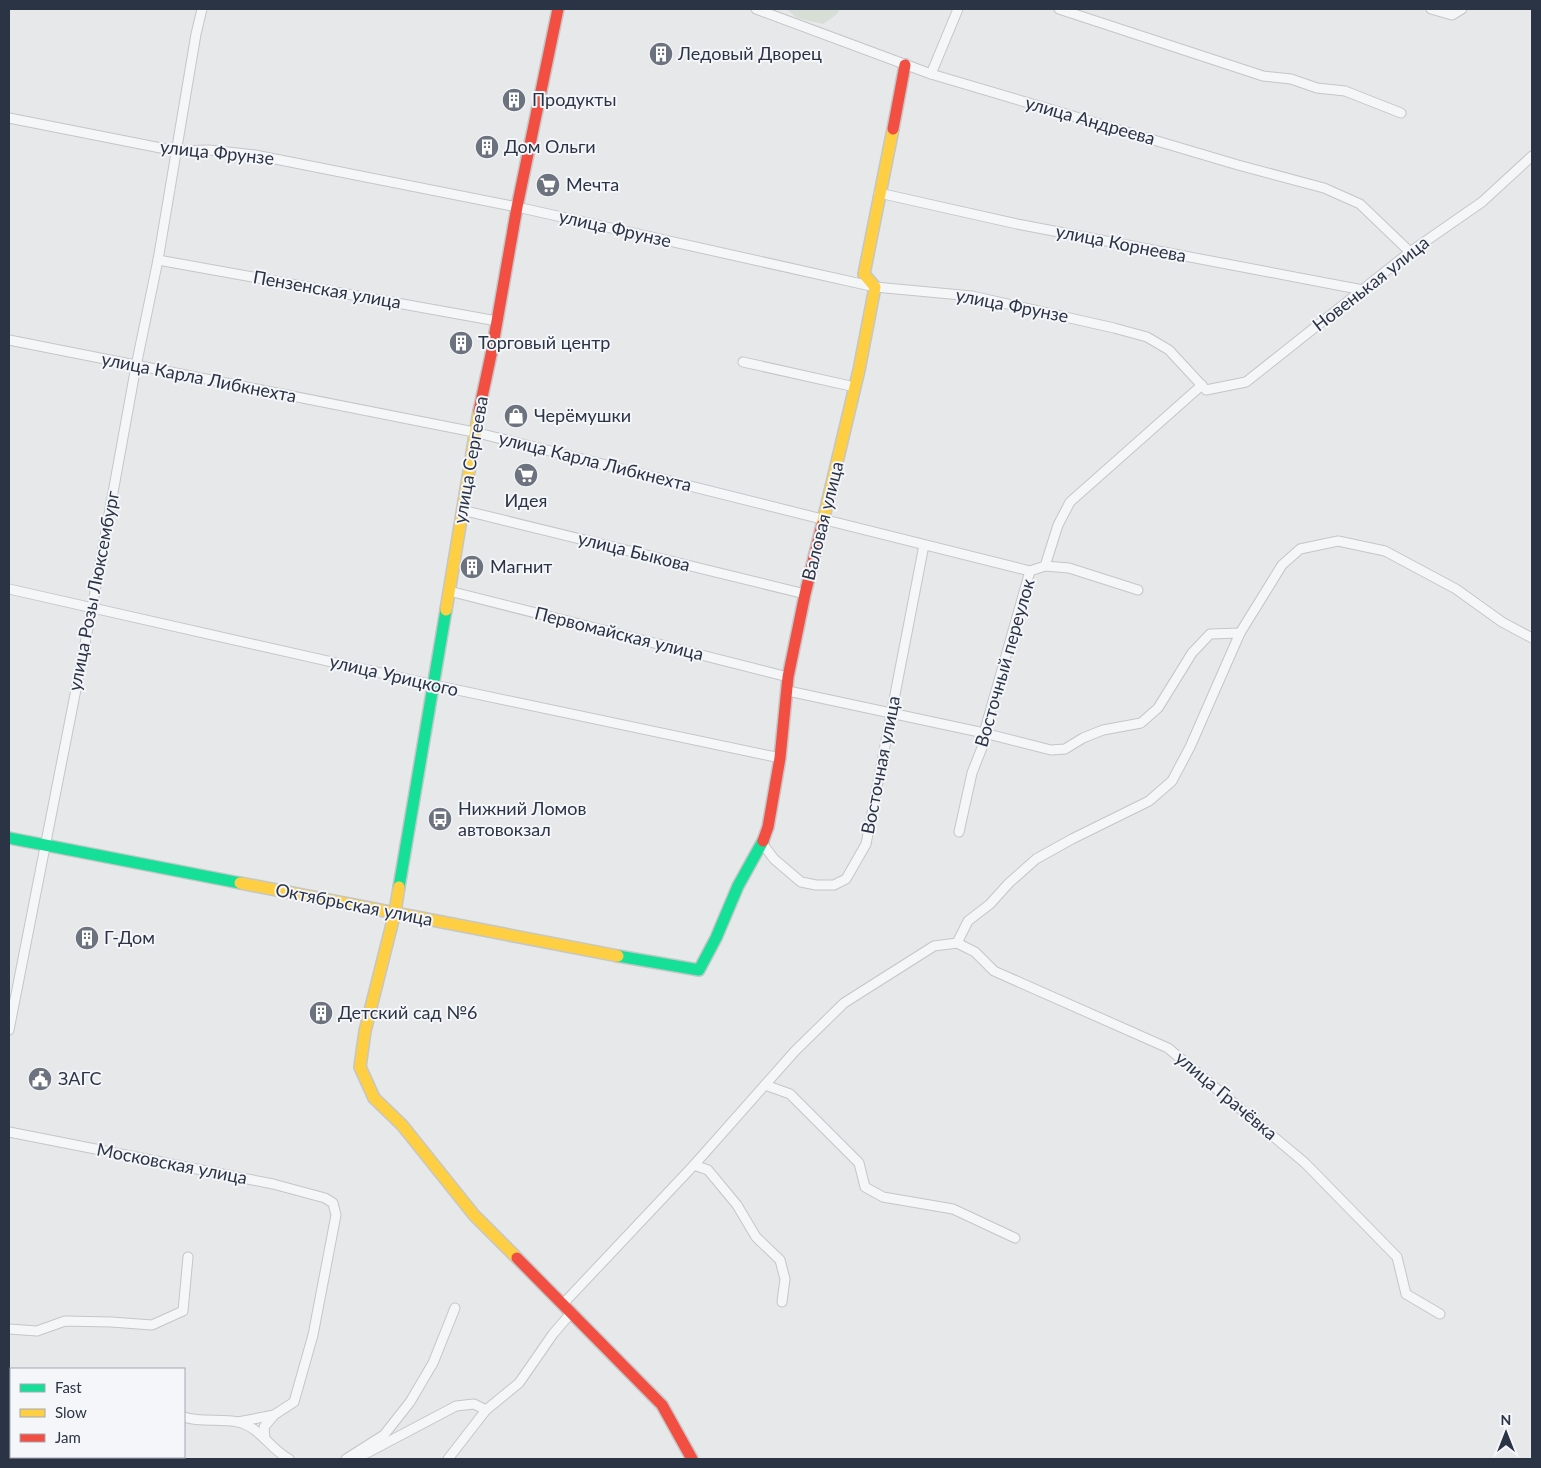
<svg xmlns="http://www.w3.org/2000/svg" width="1541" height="1468" font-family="Lato,sans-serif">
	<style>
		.green { fill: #d6ded6 }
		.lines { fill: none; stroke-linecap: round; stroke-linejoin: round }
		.street-casing { stroke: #c4c6c8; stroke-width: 11 }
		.fast-casing { stroke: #c4c6c8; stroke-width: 14 }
		.slow-casing { stroke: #c4c6c8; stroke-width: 14 }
		.jam-casing { stroke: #c4c6c8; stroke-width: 14 }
		.street { stroke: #f5f6f7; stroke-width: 9 }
		.fast { stroke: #16e098; stroke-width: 11 }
		.slow { stroke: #ffcf43; stroke-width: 11 }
		.jam { stroke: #f24e42; stroke-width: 11 }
		.labels { text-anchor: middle; stroke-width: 4; stroke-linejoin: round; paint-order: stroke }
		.poi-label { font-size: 18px; fill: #2b3445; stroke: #f4f6f9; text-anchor: start }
		.street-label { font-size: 18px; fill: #2b3445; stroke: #f4f6f9 }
	</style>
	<rect width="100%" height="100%" fill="#e6e8ea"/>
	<polygon class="green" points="787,9 840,9 837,14 823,24 797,18"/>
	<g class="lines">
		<g class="street-casing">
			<g id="street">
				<polyline points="756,9 931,74 1238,165 1324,188 1360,204 1410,252"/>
				<polyline points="1059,9 1263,76 1291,79 1317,88 1345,91 1401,113"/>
				<polyline points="1431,9 1452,15 1462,9"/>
				<polyline points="931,74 958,9"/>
				<polyline points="9,118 176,151 209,150 255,155 517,207 875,287 972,296 1114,328 1147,337 1169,350 1206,390 1246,382 1410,252 1482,202 1532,156"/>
				<polyline points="879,193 1017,224 1363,290"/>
				<polyline points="158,260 497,321"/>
				<polyline points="9,340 474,432 1030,571"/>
				<polyline points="743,362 855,387"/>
				<polyline points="462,510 805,594"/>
				<polyline points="1045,566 1069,568 1138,590"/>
				<polyline points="9,589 434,685 780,758"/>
				<polyline points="449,591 788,677"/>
				<polyline points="788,691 984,733 1051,750 1065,749 1083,738 1103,730 1141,723 1158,708 1192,653 1210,634 1240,633"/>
				<polyline points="959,832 972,773 983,745 984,733 1030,571 1045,566 1058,525 1070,502 1202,385"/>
				<polyline points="762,843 774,859 801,882 816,885 834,885 846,879 866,844 924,545"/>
				<polyline points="957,943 975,952 994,971 1168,1048 1305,1163 1397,1257 1406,1294 1440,1314"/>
				<polyline points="9,1030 92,608 136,366 158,260 196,34 202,9"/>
				<polyline points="765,1085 790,1094 859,1163 865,1187 883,1197 953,1209 1015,1238"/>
				<polyline points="9,1132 273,1184 325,1198 333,1203 336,1215 313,1335 294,1402 274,1415 238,1422"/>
				<polyline points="694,1165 708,1170 737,1205 756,1237 780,1260 785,1279 782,1302"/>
				<polyline points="562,1305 694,1165 795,1051 844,1003 934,946 957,943 968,921 990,904 1009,883 1036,859 1072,839 1149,801 1172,781 1190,747 1240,633 1282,565 1300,549 1338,541 1385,551 1456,589 1502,622 1532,638"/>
				<polyline points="9,1329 37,1331 65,1321 111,1322 152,1325 183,1311 188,1257"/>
				<polyline points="9,1379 11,1379"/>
				<path d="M184,1417C201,1423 221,1418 238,1422C260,1427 270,1449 289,1459"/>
				<polyline points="265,1439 264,1427 274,1415"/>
				<polyline points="354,1458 367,1453 456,1406 474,1404 486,1410"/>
				<polyline points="346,1459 384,1435 410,1402 433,1363 455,1308"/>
				<polyline points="448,1459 486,1410 519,1383 553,1334 571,1313"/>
			</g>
		</g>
		<g class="fast-casing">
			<g id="fast">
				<polyline points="9,838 240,883"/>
				<polyline points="399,887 446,610"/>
				<polyline points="618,956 699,970 716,938 738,886 763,841"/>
			</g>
		</g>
		<g class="slow-casing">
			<g id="slow">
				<polyline points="822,525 859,370 875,287 864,274 893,129"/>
				<polyline points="446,610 479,411"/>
				<polyline points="240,883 618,956"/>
				<polyline points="399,887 395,912 365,1031 360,1067 374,1098 402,1125 474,1215 517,1258"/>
			</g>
		</g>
		<g class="jam-casing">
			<g id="jam">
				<polyline points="893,129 905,65"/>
				<polyline points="479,411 492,350 517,207 558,9"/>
				<polyline points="763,841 768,827 780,758 788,677 805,594 822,525"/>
				<polyline points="517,1258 662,1405 692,1459"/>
			</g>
		</g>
		<use href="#street" class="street"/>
		<use href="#fast" class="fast"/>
		<use href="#slow" class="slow"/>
		<use href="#jam" class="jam"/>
	</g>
	<defs>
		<g id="building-disc" transform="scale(1.25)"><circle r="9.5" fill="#6c737f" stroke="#f4f6f9"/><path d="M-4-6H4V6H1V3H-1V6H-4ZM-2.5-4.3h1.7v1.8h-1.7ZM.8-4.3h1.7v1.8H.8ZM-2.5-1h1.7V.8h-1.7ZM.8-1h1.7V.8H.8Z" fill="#fff"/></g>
		<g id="supermarket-disc" transform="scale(1.25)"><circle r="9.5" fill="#6c737f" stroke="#f4f6f9"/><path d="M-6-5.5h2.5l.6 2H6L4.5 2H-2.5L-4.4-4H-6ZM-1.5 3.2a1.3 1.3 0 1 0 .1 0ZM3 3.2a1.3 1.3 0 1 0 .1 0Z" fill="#fff"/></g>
		<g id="shop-disc" transform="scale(1.25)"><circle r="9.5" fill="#6c737f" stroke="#f4f6f9"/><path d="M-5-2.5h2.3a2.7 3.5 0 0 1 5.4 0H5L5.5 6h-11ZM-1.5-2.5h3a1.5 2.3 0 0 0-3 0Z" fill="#fff"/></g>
		<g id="bus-disc" transform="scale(1.25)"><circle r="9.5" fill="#6c737f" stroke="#f4f6f9"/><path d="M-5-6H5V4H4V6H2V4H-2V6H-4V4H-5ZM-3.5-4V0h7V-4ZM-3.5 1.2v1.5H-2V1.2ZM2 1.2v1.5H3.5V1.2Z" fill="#fff"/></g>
		<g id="civic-disc" transform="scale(1.25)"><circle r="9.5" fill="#6c737f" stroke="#f4f6f9"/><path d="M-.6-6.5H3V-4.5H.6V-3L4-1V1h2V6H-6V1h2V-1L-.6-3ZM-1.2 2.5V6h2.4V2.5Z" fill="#fff"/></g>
	</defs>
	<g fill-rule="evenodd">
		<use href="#building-disc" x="661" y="54"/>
		<use href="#building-disc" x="514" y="100"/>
		<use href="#building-disc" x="487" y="147"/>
		<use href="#supermarket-disc" x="548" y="185"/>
		<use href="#building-disc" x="461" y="343"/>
		<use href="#shop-disc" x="516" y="416"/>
		<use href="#supermarket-disc" x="526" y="475"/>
		<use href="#building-disc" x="472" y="567"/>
		<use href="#bus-disc" x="440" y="819"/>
		<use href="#building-disc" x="87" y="938"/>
		<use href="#building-disc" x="321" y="1013"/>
		<use href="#civic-disc" x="40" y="1079"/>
	</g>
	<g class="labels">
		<g class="poi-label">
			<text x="678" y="60">Ледовый Дворец</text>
			<text x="532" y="106">Продукты</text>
			<text x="504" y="153">Дом Ольги</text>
			<text x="566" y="191">Мечта</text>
			<text x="478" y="349">Торговый центр</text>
			<text x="534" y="422">Черёмушки</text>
			<text x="526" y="507" text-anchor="middle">Идея</text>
			<text x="490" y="573">Магнит</text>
			<text x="458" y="815">Нижний Ломов<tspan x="458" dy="21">автовокзал</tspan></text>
			<text x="104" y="944">Г-Дом</text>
			<text x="338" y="1019">Детский сад №6</text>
			<text x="58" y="1085">ЗАГС</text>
		</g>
		<g class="street-label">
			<text transform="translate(1090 121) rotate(16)" y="6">улица Андреева</text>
			<text transform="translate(217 153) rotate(6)" y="6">улица Фрунзе</text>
			<text transform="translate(615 229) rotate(13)" y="6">улица Фрунзе</text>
			<text transform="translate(1121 244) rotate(11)" y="6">улица Корнеева</text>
			<text transform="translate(1371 284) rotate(-38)" y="6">Новенькая улица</text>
			<text transform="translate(327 290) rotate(10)" y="6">Пензенская улица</text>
			<text transform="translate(1012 306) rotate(11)" y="6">улица Фрунзе</text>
			<text transform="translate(199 378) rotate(11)" y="6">улица Карла Либкнехта</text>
			<text transform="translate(471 460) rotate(-80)" y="6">улица Сергеева</text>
			<text transform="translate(595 462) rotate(14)" y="6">улица Карла Либкнехта</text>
			<text transform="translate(823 521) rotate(-76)" y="6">Валовая улица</text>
			<text transform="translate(634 552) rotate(14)" y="6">улица Быкова</text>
			<text transform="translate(94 591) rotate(-79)" y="6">улица Розы Люксембург</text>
			<text transform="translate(619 634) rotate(14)" y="6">Первомайская улица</text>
			<text transform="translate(1005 663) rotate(-74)" y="6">Восточный переулок</text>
			<text transform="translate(394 676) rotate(13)" y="6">улица Урицкого</text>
			<text transform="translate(881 765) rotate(-79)" y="6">Восточная улица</text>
			<text transform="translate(354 905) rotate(11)" y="6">Октябрьская улица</text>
			<text transform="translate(1226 1096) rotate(40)" y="6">улица Грачёвка</text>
			<text transform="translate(172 1164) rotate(11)" y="6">Московская улица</text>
		</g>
	</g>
	<rect width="1541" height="1468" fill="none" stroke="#2b3445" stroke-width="20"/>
	<rect x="10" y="1368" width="175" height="90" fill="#f4f6f9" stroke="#a4a8b1"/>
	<rect x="20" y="1384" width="25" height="8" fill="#16e098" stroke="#a4a8b1"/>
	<text x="55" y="1393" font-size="15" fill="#2b3445">Fast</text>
	<rect x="20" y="1409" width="25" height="8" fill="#ffcf43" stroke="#a4a8b1"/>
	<text x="55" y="1418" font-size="15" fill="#2b3445">Slow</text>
	<rect x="20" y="1434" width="25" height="8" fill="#f24e42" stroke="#a4a8b1"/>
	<text x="55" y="1443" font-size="15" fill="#2b3445">Jam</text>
	<g transform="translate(1506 1433)" stroke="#f4f6f9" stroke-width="4" paint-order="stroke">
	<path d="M0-4L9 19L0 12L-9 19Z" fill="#2b3445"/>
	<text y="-8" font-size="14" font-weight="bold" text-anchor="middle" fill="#2b3445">N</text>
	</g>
</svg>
